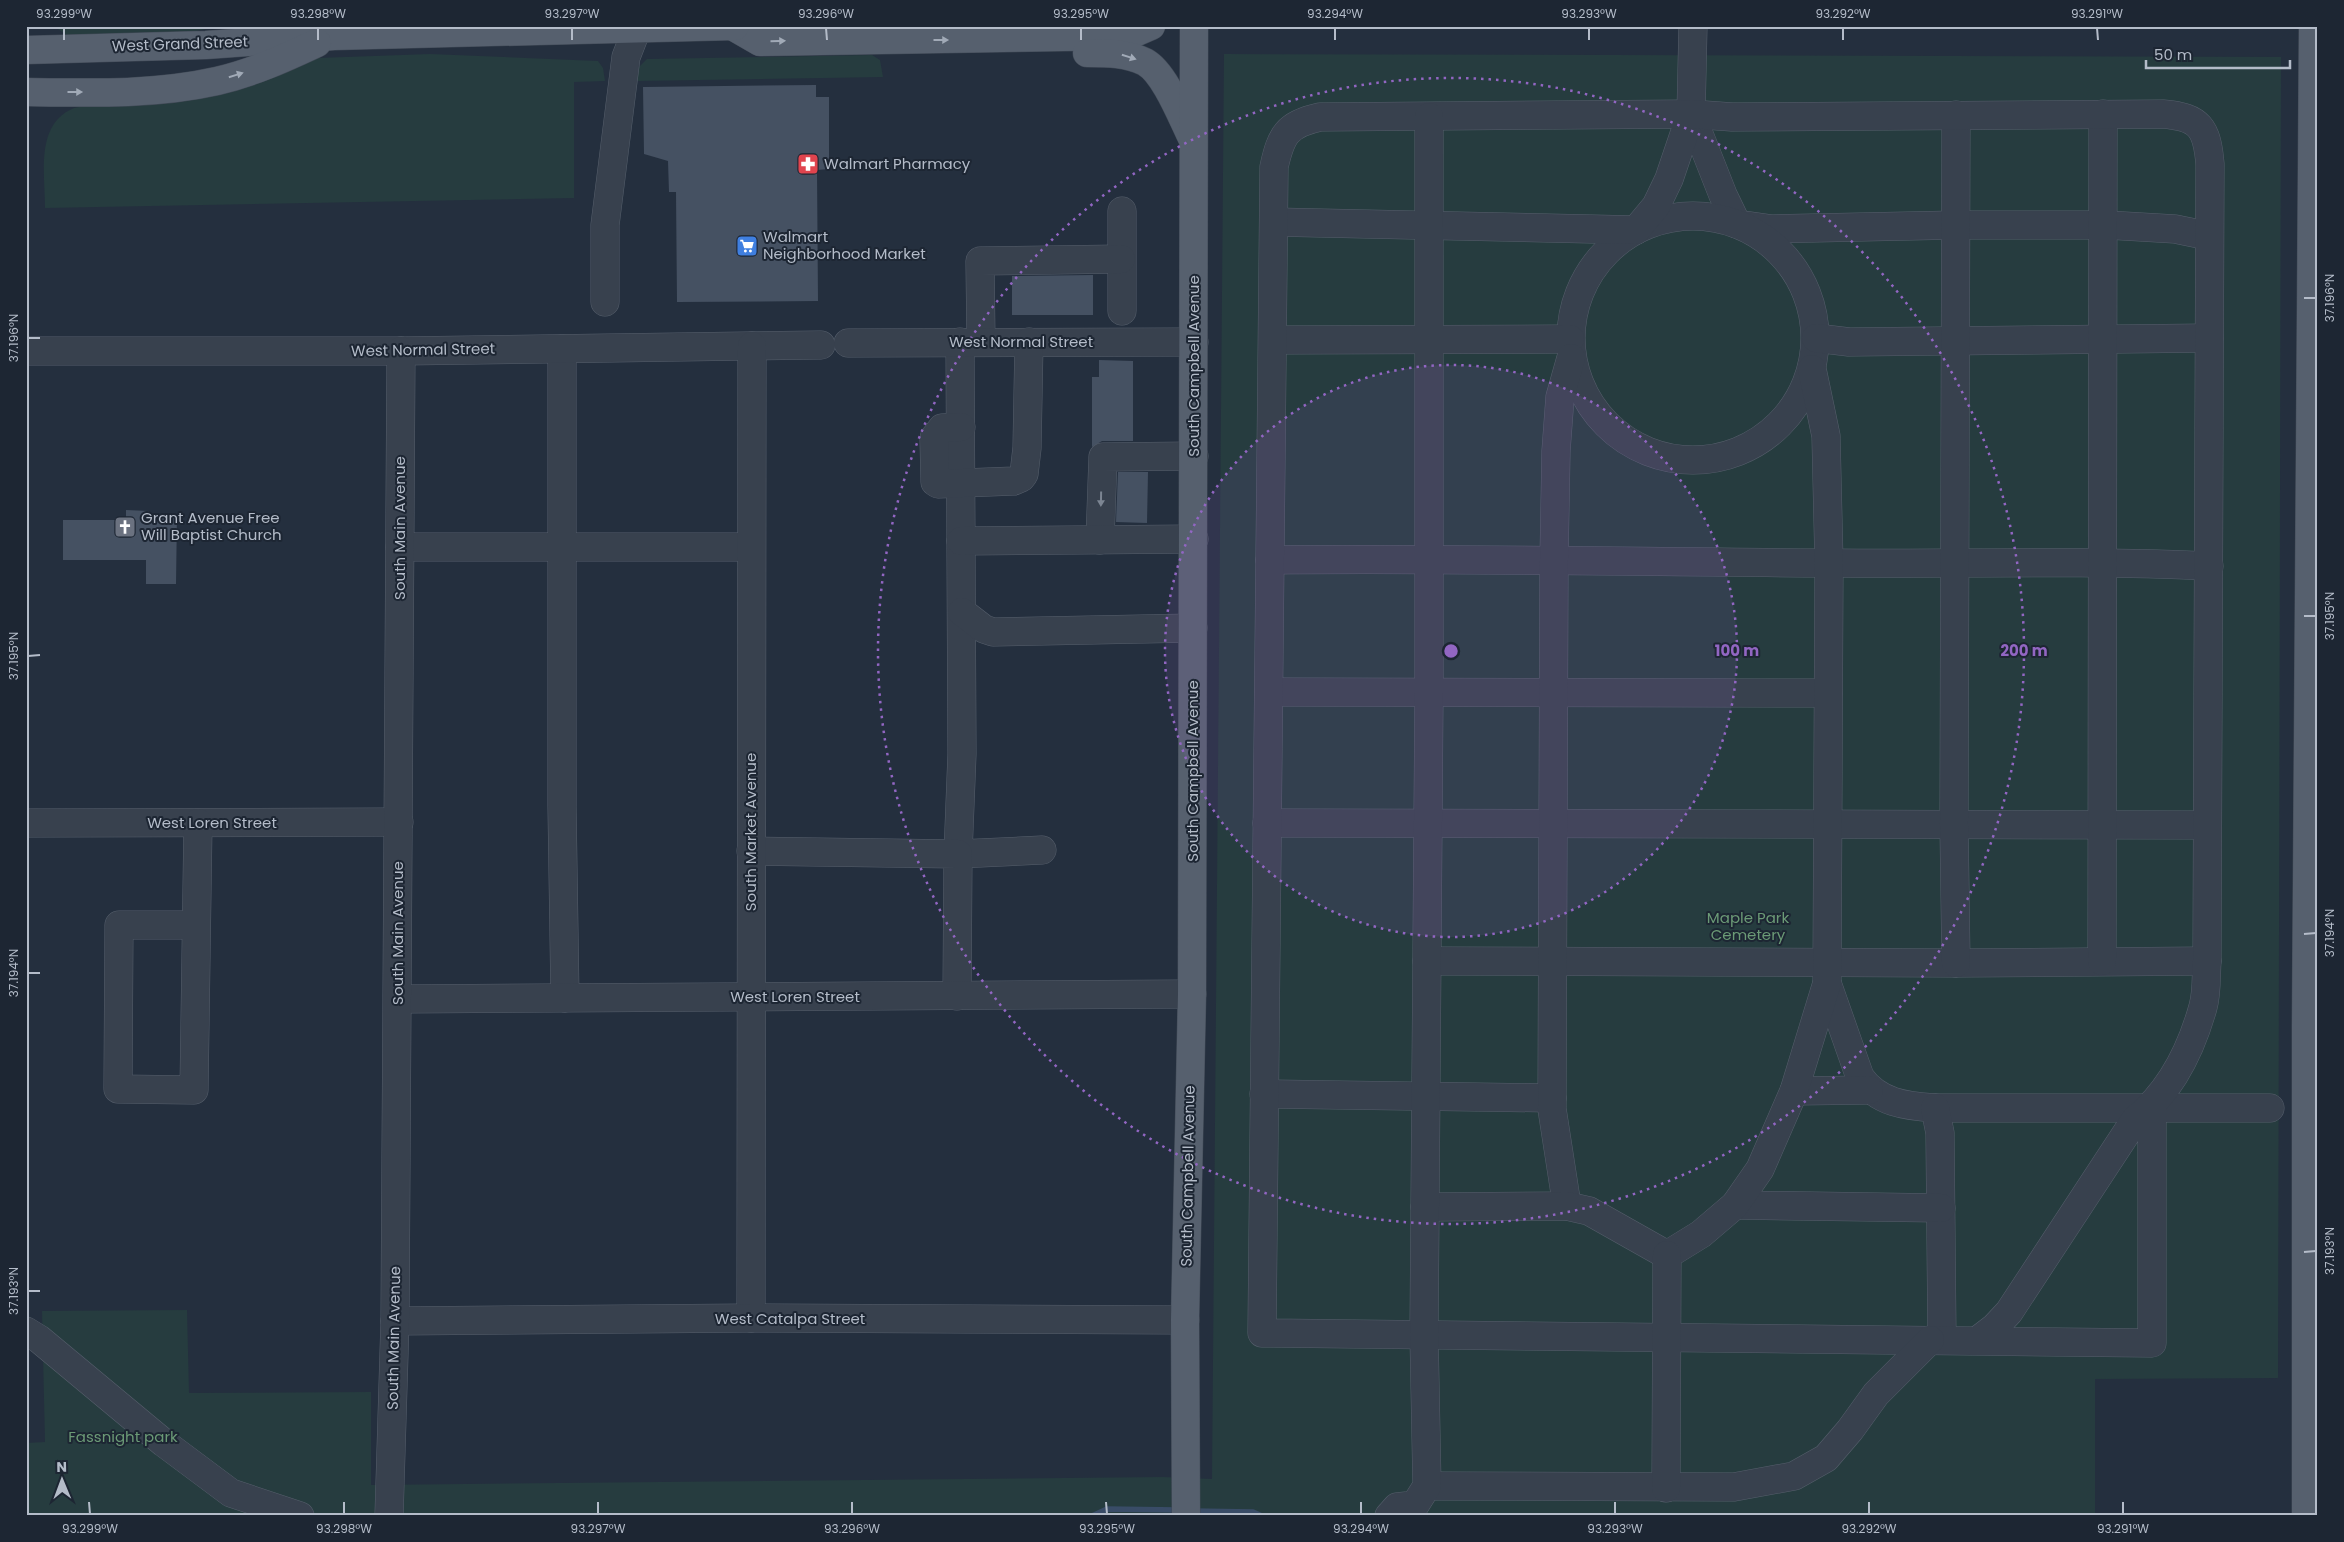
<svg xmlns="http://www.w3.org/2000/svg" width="2344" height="1542" font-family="Poppins,sans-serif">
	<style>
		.green { fill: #263c3f }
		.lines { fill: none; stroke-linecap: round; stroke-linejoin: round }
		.stream { stroke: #394c67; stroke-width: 5.5 }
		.building { fill: #455162 }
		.minor-casing { stroke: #565f6c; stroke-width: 29 }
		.major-casing { stroke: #414a57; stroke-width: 29 }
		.minor { stroke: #38414e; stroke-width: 28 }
		.major { stroke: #56606e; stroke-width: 28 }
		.oneway { fill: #a1aab7 }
		.oneway2 { fill: #7c8592 }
		.ticks { fill: none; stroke: #b4bcc9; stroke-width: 2 }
		.ring { fill: none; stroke: #9266c3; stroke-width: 2.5; stroke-dasharray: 2.5 5 }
		.labels { text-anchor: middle; stroke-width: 4; stroke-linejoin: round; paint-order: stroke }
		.street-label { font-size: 15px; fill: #b4bcc9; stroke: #1d2633 }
		.poi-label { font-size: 15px; fill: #b4bcc9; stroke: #1d2633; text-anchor: start }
		.park-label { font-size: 15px; fill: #6b9a76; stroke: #1d2633 }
		.centre { fill: #9266c3; stroke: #1d2633; stroke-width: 2.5 }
		.ring-label { font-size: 15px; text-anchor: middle; font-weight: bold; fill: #9266c3; stroke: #1d2633; stroke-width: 4; stroke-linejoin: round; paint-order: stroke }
		.neatline { fill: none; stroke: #b4bcc9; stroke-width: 2 }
		.ticks-label { font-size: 12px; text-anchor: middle; fill: #b4bcc9 }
	</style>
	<rect width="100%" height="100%" fill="#242f3e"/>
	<g class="green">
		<polygon points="54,26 221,26 160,38 69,37"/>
		<path d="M430,54L598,61L603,68L605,81L574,82V198L45,208C45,173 35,124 74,108L283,67L318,58Z"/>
		<polygon points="1224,54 2281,57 2278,1378 2095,1379 2095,1515 26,1516 26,1443 45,1442 42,1311 187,1310 189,1393 371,1392 371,1485 1163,1477 1212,1479"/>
		<polygon points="872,55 880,60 883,77 635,81 635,71 647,59"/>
	</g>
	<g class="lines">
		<g class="stream">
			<polyline points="1193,1511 1253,1512 1262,1516"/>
			<polyline points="1092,1516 1107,1509 1178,1510"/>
		</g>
	</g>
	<g class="building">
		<polygon points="816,85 816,97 829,97 829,169 817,170 818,301 677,302 676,192 669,192 668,161 644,154 643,87"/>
		<polygon points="1093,275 1093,315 1012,315 1012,276"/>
		<polygon points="1099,360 1133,361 1133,441 1102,441 1092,447 1092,377 1099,377"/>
		<polygon points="1118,472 1148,472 1147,523 1116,522"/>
		<polygon points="126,510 149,511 148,514 177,514 176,584 146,584 146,560 63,560 63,520 126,520"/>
	</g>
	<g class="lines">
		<g class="minor-casing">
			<g id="minor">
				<polyline points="1691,114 1723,195 1737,224 1772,229 1956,225 2107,225 2175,229 2209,236"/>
				<circle cx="1693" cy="338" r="122"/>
				<polyline points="1274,222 1636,230 1656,206 1669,179 1691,114 1693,26"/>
				<polyline points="605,302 605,225 626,57 638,26"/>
				<polyline points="1122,311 1122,211"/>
				<polyline points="1816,338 1849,342 2209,338"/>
				<polyline points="1273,340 1570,339"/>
				<polyline points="960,342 962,754 958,854 1042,850"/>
				<polyline points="981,342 980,261 1121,259"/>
				<polyline points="848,343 1194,342"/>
				<polyline points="562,349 562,806 565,998"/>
				<polyline points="26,351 401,351 821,345"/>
				<polyline points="961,427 942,428 934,438 935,482 938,484 1014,481 1021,478 1024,474 1027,448 1029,342"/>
				<polyline points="1100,540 1103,457 1194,456"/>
				<polyline points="961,541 1194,539"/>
				<polyline points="400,547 751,547"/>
				<path d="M1270,560C1456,558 1641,562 1827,563C1954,564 2081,560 2209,566"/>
				<polyline points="962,612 984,629 993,632 1193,628"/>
				<polyline points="1269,692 1828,693"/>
				<polyline points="26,823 399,822"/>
				<polyline points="1267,823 2207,825"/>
				<polyline points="751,851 958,854 957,996"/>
				<polyline points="196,925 119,925 118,1089 194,1090 198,823"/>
				<polyline points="1427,961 1956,963 2207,961"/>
				<polyline points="2102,961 2103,114"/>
				<polyline points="1956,963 1954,825 1956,115"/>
				<path d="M1827,983L1860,1077C1878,1103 1906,1106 1935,1108H2270"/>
				<polyline points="398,999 1192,994"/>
				<polyline points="1794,1091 1869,1090"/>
				<polyline points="1264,1094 1552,1098"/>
				<polyline points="1935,1108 1940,1133 1942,1340"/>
				<polyline points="1735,1205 1941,1208"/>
				<polyline points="1567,1206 1552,1109 1554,560 1556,451 1560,397 1571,358"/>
				<polyline points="1425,1207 1567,1206 1589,1211 1667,1255"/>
				<polyline points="1667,1255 1701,1234 1735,1205 1760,1169 1794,1091 1827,983 1829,563 1826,436 1812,369"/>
				<polyline points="751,1318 752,346"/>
				<polyline points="395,1321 751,1318 1185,1320"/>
				<polyline points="26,1331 39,1339 164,1443 231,1493 300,1516"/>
				<path d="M1978,1340L1995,1327L2009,1312L2135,1120C2170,1092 2191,1050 2203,1007C2207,993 2206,975 2207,961L2210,164C2207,128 2200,117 2163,114L1732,117L1691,114L1320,117C1287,124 1281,135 1274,167L1262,1333L2152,1343V1106"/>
				<polyline points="1427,1486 1734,1487 1794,1476 1826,1458 1850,1430 1876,1394 1930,1340"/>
				<polyline points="1666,1488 1667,1255"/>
				<polyline points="389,1516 395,1321 401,351"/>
				<polyline points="1389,1516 1397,1507 1415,1505 1427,1486 1424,1335 1429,693 1429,117"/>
			</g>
		</g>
		<g class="major-casing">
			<g id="major">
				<polyline points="734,27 760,42 1128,36 1151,26"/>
				<polyline points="26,50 206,45 334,36 735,26"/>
				<path d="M1087,53C1107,53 1127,53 1145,62C1165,73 1182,118 1192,138"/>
				<path d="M26,92C90,93 155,95 217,81C252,73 285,58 317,43"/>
				<polyline points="1186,1516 1185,1320 1192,994 1194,26"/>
				<polyline points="2306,1516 2306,1026 2313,26"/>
			</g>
		</g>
		<use href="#minor" class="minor"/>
		<use href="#major" class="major"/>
	</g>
	<defs><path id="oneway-solid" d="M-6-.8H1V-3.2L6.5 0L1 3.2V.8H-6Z" transform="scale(1.25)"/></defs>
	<g class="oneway">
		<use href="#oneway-solid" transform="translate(941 40)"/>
		<use href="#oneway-solid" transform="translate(778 41) rotate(-1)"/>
		<use href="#oneway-solid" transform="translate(1129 57) rotate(18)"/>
		<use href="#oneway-solid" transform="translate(236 75) rotate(-17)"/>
		<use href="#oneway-solid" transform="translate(75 92)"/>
	</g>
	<use class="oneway2" href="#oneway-solid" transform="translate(1101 499) rotate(91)"/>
	<path class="ticks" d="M64,28V40M318,28V40M572,28V40M826,28L827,40M1081,28V40M1335,28V40M1589,28V40M1843,28V40M2097,28L2098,40M2304,298H2316M28,338H40M2304,616H2316M28,656L40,655M2304,934L2316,933M28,973H40M2304,1252L2316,1251M28,1291H40M89,1502L90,1514M344,1502V1514M598,1502V1514M852,1502V1514M1106,1502L1107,1514M1361,1502V1514M1615,1502V1514M1869,1502V1514M2123,1502V1514"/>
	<circle cx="1451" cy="651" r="286" fill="#9266c3" fill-opacity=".12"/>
	<g class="ring">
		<circle cx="1451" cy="651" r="286"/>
		<circle cx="1451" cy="651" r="573"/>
	</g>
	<defs>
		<g id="pharmacy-square" transform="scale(1.125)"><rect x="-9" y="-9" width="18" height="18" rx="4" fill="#e0444e" stroke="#1d2633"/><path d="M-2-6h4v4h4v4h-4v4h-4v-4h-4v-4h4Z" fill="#fff"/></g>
		<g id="supermarket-square" transform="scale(1.125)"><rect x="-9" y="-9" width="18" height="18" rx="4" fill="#3f7fe0" stroke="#1d2633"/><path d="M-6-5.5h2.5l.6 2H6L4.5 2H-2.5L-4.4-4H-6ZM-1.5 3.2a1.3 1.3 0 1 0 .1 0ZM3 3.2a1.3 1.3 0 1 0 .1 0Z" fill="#fff"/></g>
		<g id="church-square" transform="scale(1.125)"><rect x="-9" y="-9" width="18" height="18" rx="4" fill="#6b7280" stroke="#1d2633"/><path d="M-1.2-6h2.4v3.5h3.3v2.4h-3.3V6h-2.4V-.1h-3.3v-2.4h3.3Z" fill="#fff"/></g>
	</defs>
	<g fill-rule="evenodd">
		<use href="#pharmacy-square" x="808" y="164"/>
		<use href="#supermarket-square" x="747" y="246"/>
		<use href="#church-square" x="125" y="527"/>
	</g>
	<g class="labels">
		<g class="street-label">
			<text transform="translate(180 44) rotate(-2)" y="5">West Grand Street</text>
			<text x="1021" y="347">West Normal Street</text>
			<text transform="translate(423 350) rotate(-1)" y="5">West Normal Street</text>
			<text transform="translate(1194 366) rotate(-90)" y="5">South Campbell Avenue</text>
			<text transform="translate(400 528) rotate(-90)" y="5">South Main Avenue</text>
			<text transform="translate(1193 771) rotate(-90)" y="5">South Campbell Avenue</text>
			<text x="212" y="828">West Loren Street</text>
			<text transform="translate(751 832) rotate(-90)" y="5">South Market Avenue</text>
			<text transform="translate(398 933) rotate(-90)" y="5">South Main Avenue</text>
			<text x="795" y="1002">West Loren Street</text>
			<text transform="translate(1188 1176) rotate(-89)" y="5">South Campbell Avenue</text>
			<text x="790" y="1324">West Catalpa Street</text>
			<text transform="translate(394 1338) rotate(-89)" y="5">South Main Avenue</text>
		</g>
		<g class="poi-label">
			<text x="824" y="169">Walmart Pharmacy</text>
			<text x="763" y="242">Walmart<tspan x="763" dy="17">Neighborhood Market</tspan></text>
			<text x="141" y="523">Grant Avenue Free<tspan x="141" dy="17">Will Baptist Church</tspan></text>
		</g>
		<g class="park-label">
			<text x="1748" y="923">Maple Park<tspan x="1748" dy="17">Cemetery</tspan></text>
			<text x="123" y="1442">Fassnight park</text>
		</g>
	</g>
	<circle cx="1451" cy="651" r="8" class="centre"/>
	<g class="ring-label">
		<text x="1737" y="656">100 m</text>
		<text x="2024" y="656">200 m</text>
	</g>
	<rect width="2344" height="1542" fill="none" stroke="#1d2633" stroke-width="55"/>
	<g transform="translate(62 1480) rotate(359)" stroke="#1d2633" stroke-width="4" paint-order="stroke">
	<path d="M0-4L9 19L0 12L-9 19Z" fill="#b4bcc9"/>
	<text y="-8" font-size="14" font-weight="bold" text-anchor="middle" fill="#b4bcc9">N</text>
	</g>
	<path d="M2146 60v8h144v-8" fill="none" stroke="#b4bcc9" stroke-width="2.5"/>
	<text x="2154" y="60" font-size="15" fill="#b4bcc9" stroke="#1d2633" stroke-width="4" paint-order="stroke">50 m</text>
	<rect x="28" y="28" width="2288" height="1486" class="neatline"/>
	<g class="ticks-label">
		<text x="64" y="18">93.299°W</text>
		<text x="318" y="18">93.298°W</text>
		<text x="572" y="18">93.297°W</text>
		<text x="826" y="18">93.296°W</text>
		<text x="1081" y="18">93.295°W</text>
		<text x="1335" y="18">93.294°W</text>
		<text x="1589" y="18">93.293°W</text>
		<text x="1843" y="18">93.292°W</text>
		<text x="2097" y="18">93.291°W</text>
		<text transform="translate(2330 298) rotate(-90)" y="4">37.196°N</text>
		<text transform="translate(14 338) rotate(-90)" y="4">37.196°N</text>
		<text transform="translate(2330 616) rotate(-90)" y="4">37.195°N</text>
		<text transform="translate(14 656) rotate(-90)" y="4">37.195°N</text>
		<text transform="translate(2330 933) rotate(-90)" y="4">37.194°N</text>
		<text transform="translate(14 973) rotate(-90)" y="4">37.194°N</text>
		<text transform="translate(2330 1251) rotate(-90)" y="4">37.193°N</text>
		<text transform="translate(14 1291) rotate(-90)" y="4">37.193°N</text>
		<text x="90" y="1533">93.299°W</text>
		<text x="344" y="1533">93.298°W</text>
		<text x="598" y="1533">93.297°W</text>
		<text x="852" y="1533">93.296°W</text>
		<text x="1107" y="1533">93.295°W</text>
		<text x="1361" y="1533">93.294°W</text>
		<text x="1615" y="1533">93.293°W</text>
		<text x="1869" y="1533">93.292°W</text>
		<text x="2123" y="1533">93.291°W</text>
	</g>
</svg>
